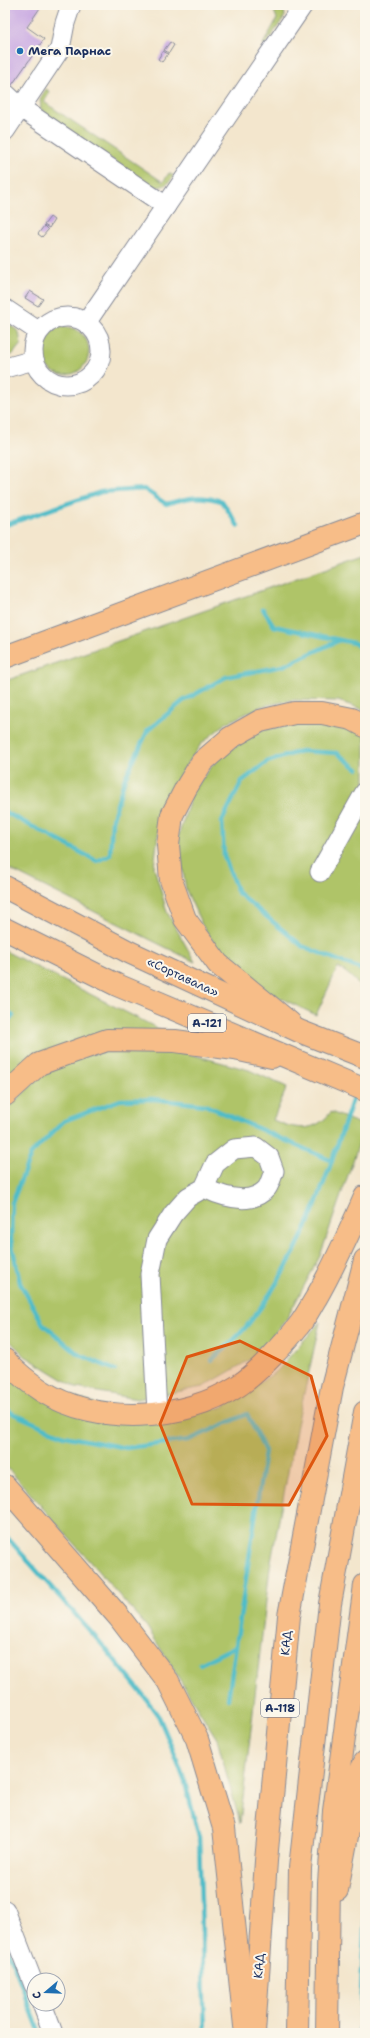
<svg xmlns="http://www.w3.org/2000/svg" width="370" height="2038" font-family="'Shantell Sans',sans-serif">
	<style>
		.green { fill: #afc468; stroke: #657a63 }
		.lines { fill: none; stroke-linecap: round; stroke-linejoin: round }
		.stream { stroke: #4fbcc8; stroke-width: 4.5 }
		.building { fill: #c8a7e2 }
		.minor-casing { stroke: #878a96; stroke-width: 21 }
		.major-casing { stroke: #878a96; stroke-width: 24 }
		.highway-casing { stroke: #878a96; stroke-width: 24 }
		.minor { stroke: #fff; stroke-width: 19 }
		.major { stroke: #f7bd88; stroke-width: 22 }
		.highway { stroke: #f7bd88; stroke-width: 22 }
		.marked { fill: #de5710; fill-opacity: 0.2; stroke: #de5710; stroke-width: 3; stroke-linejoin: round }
		.poi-dot { fill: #1f6fb2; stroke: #fbf7ec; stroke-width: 1.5 }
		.labels { text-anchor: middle; stroke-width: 4; stroke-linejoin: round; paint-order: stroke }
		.shield { fill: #fbf7ec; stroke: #5e6b89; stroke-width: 1 }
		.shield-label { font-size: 11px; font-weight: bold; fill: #1b2f5e }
		.poi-label { font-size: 12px; font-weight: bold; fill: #1b2f5e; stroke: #fbf7ec; text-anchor: start }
		.street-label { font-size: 12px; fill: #1b2f5e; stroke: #fbf7ec }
	</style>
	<rect width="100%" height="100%" fill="#fbf7ec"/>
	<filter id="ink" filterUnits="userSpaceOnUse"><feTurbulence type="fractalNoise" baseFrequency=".025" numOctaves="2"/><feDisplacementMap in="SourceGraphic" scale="8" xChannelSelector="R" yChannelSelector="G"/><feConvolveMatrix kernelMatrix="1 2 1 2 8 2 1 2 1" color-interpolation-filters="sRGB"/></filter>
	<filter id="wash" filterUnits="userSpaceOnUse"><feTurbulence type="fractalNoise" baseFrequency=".012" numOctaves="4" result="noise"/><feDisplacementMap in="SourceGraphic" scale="16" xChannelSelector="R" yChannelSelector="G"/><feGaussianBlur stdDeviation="0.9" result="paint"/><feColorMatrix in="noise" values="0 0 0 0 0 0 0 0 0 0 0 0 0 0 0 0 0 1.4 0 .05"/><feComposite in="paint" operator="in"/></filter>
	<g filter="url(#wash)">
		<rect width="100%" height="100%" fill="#f3e6cd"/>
		<g class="green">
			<polygon points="272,5 283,5 285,16 265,45 263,44 277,19"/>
			<path d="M46,89L50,92L44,102L163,182L169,173L174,176C168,185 162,188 151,187L41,110L40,99Z"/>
			<polygon points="5,321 19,332 21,344 13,354 5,359"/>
			<circle cx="65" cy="351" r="24"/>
			<polygon points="365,554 365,710 338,701 293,700 262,706 226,723 201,744 180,775 161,810 154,867 167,912 195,962 5,867 5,681"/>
			<path d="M311,722L356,729L365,735V1026L363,1025C367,995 363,983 338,967L316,1015L266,991L224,957L202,925L186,890L178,837L193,790L219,757L261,730Z"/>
			<polygon points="5,951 163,1031 5,1084"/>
			<path d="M127,1049L186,1053L249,1070L287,1087L273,1120C296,1130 315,1133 331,1112L365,1126L320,1256L286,1320L253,1358L203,1387L137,1399L77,1388L25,1356L5,1336V1111L41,1076L85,1055Z"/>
			<polygon points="320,1322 297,1425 270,1567 240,1823 217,1739 147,1627 5,1465 5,1372 153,1424 223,1407 277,1371"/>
		</g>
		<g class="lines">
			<g class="stream">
				<path d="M5,525L101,492L144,489L166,504C189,497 199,495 222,501L238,526"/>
				<polyline points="263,609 274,626 354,643 365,652"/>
				<polyline points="358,769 337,753 301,751 267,762 242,781 222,821 224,856 238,893 302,946 365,971"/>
				<polyline points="5,812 97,861 110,855 112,821 125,778 148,730 183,701 226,677 283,666 340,640"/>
				<polyline points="5,1011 13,1016 5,1022"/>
				<polyline points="359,1081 365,1063"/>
				<path d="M212,1360C224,1348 239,1337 249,1323C305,1252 327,1176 355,1092"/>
				<polyline points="115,1370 78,1354 43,1324 20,1283 11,1240 12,1203 31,1154 64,1121 120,1100 153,1099 205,1105 332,1161"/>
				<polyline points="5,1408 14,1414 64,1436 126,1448 189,1440 247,1414 265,1451 228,1699"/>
				<polyline points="5,1535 105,1648 144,1696 159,1717 173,1750 185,1782 199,1837 205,2033"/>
				<polyline points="200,1664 236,1646"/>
				<polyline points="5,1942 40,2033"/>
				<polyline points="359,2033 365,1913"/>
			</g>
		</g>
		<g id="blocks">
			<g class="building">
				<polygon points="5,5 42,5 27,27 44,39 5,95"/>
				<polygon points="170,42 174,45 169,53 164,50"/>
				<polygon points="163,51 168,54 162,62 158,59"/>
				<polygon points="50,217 54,220 49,228 44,225"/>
				<polygon points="44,226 48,230 42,237 38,234"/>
				<polygon points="30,291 43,299 38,306 25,298"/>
			</g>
		</g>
	</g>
	<g filter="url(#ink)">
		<use href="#blocks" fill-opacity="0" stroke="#878a96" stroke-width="1"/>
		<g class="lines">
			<g class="minor-casing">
				<g id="minor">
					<polyline points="6,94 21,108 166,206"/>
					<polyline points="5,131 60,49 65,23 71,5"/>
					<polyline points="5,309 38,331"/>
					<circle cx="67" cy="351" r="34"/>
					<polyline points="86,323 303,5"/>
					<polyline points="5,368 34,360"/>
					<polyline points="320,872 365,792"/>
					<path d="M157,1413L150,1274L157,1239L173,1214L188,1197L204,1188L215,1164L234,1149L256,1147L269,1157L274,1171C272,1176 270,1184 267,1188C251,1207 221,1196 204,1188"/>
					<polyline points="5,1910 34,1985"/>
					<polyline points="42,2004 53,2033"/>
				</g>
			</g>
			<g class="major-casing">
				<g id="major">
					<polyline points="290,1023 218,964 185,919 171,880 168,845 172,815 186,788 202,762 230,738 260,721 294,713 322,713 352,719 365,726"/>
					<polyline points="5,1095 39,1064 107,1040 175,1041 235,1049 272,1057"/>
					<path d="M5,1360C16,1372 28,1382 42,1391C98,1426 184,1421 238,1386C258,1373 286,1342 300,1324C306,1316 311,1306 316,1298C335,1265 350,1231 365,1197"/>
					<polyline points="337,1890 358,1777 365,1762"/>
				</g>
			</g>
			<g class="highway-casing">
				<g id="highway">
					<polyline points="5,657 365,523"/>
					<polyline points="5,887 129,952 299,1031 365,1057"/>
					<polyline points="5,929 117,985 365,1090"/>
					<polyline points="5,1486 119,1617 168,1681 197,1739 224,1828 245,2026"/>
					<polyline points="254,2033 266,1861 289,1616 332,1387 365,1260"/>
					<polyline points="297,2033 300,1868 330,1604 365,1412"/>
					<polyline points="327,2033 329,1883 334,1811 365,1585"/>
				</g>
			</g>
			<use href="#minor" class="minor"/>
			<use href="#major" class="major"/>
			<use href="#highway" class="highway"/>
		</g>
	</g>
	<path class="marked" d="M240,1341L311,1376L327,1436L289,1505L192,1504L160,1424L187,1357Z"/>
	<circle class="poi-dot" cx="20" cy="51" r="4"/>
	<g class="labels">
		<g class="shield">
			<rect x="188" y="1014" width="38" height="18" rx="3"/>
			<rect x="261" y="1699" width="38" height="18" rx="3"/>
		</g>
		<g class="shield-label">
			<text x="207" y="1027">А-121</text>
			<text x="280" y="1712">А-118</text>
		</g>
		<g class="poi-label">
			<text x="28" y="55">Мега Парнас</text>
		</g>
		<g class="street-label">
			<text transform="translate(183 977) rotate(25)" y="4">«Сортавала»</text>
			<text transform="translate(286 1643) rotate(-85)" y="4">КАД</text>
			<text transform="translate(259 1966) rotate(-86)" y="4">КАД</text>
		</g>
	</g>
	<rect width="370" height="2038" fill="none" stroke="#fbf7ec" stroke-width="20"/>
	<g transform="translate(46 1992) rotate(251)"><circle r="19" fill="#fbf7ec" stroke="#a1a7b3"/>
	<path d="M0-3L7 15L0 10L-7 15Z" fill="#1f6fb2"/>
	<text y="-6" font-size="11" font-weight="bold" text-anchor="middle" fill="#1b2f5e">С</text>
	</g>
</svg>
